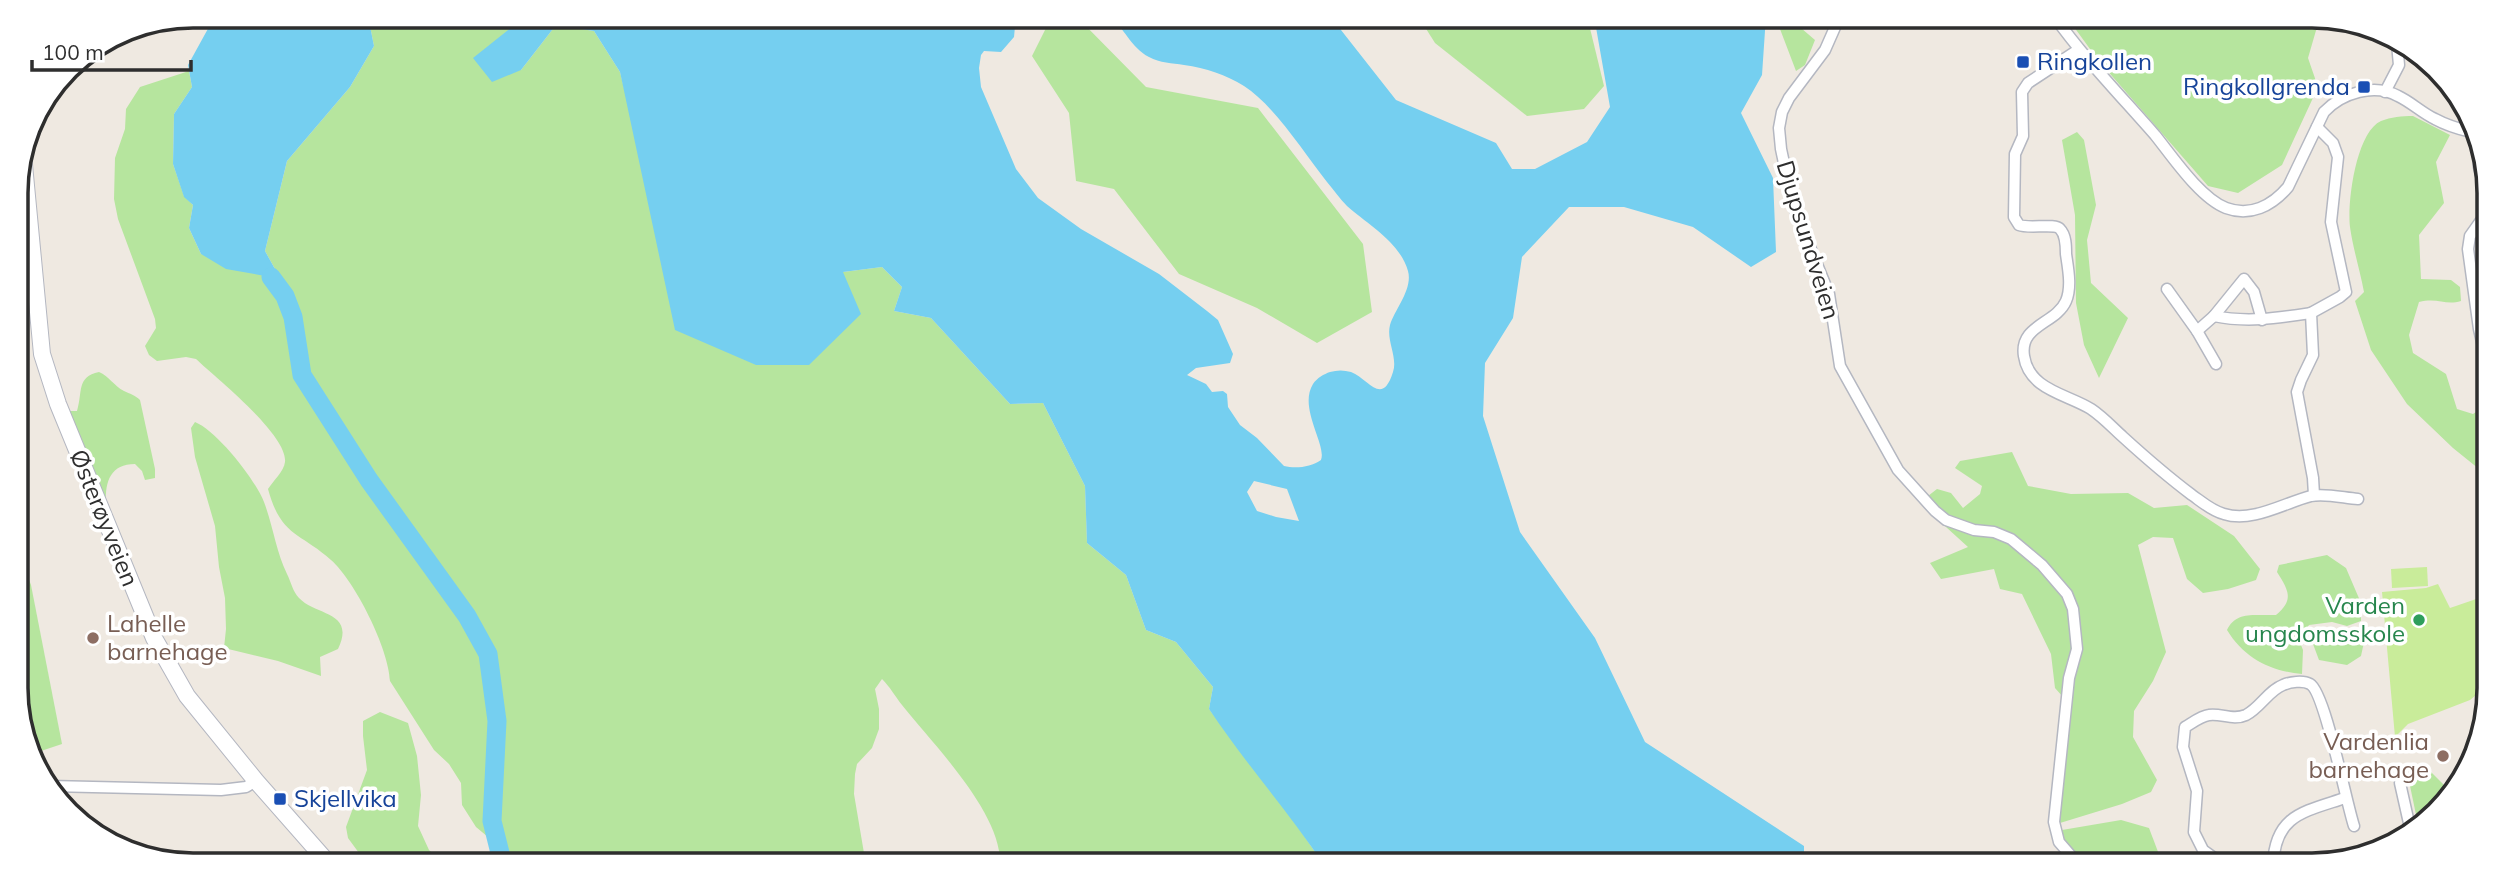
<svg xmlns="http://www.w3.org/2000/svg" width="2505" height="881" font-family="Mulish,sans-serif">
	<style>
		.green { fill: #b6e59e }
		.pitch { fill: #c9ec9a }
		.water { fill: #75cff0; fill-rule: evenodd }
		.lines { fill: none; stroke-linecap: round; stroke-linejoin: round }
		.river { stroke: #75cff0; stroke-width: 19 }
		.minor-casing { stroke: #b4b7c1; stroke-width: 13 }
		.secondary-casing { stroke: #b4b7c1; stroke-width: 18 }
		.minor { stroke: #fff; stroke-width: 10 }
		.secondary { stroke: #fff; stroke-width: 16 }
		.transit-dot { fill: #1a4fb4; stroke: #fff; stroke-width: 2.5 }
		.leisure-dot { fill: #2e9e5b; stroke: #fff; stroke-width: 2.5 }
		.education-dot { fill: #8d6e63; stroke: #fff; stroke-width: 2.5 }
		.labels { text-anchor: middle; stroke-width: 7; stroke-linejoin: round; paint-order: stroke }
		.transit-label { font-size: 24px; fill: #164399; stroke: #fff; text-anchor: start }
		.street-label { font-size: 24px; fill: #2e2e2e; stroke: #fff }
		.leisure-label { font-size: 24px; fill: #27864d; stroke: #fff; text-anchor: end }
		.education-label { font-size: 24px; fill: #785e54; stroke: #fff; text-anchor: start }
		.rim { fill: none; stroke: #2e2e2e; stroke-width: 3.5 }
	</style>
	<rect width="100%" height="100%" fill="#efe9e1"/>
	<g class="green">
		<path d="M368,16H506L512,27L521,70L556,25L594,31L620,72L631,116L843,272L882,267L902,287L894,311L931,318L1010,404L1043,403L1085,486L1087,543L1126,575L1146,630L1176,642L1213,687L1209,709L1298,827L1324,865H1000C1003,814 932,743 902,705C895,696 890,687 882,679L875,689L879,709V729L872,748L857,764L855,774L854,794L866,865H773L753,855L744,865H502L498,835L488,837L476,827L462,805L461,783L449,764L434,750L390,681C389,649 355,581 331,560C300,532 281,537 268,489C273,481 284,471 285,462C288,435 216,378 196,359L186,357L157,361L149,355L145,346L156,328L155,319L118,219L114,199L115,158L125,129L126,109L140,87L189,71L192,87L174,114L173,164L184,196L193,205L189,228L201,254L275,269L265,251L287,161L350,87L374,46Z"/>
		<polygon points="1052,16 1076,16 1146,87 1258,108 1363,244 1372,312 1317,343 1257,308 1179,274 1114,189 1076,181 1069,113 1032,56"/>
		<polygon points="1418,16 1587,16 1604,86 1584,109 1527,116 1435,43"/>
		<polygon points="1775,16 1800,16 1801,28 1815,40 1805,65 1796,71"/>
		<polygon points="2066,16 2315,16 2317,27 2308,58 2318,87 2282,165 2238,193 2208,186 2098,60"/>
		<path d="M2413,116L2450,135L2436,162L2444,203L2419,235L2421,279L2451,280L2460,287L2461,301C2445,306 2438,297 2419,302L2409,335L2413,353L2446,374L2457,409L2473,414L2485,406L2484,473L2453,448L2407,404L2371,350L2355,301L2364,292C2360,270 2353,249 2350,227C2347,203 2356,132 2381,121C2391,117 2402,116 2413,116Z"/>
		<polygon points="2077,132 2084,140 2096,205 2087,240 2091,283 2128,318 2099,378 2084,345 2076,303 2075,215 2062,140"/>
		<path d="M99,372C109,376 114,386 124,391C130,394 135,395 140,400L155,469V478L145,480L142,471L135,464C111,464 105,481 106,502L66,411H77C83,392 76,377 99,372Z"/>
		<path d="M195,422C217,431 255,479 264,502C273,526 276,551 287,574C291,582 293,592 299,598C316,616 356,611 338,649L320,657L321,676L278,661L224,648L226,629L225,598L219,567L215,526L195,457L191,428Z"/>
		<polygon points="2012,452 2028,486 2071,494 2128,493 2154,508 2187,505 2234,536 2260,569 2256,580 2228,589 2203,593 2187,579 2173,538 2153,537 2138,545 2166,652 2153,681 2134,711 2133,737 2157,780 2151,792 2122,804 2060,823 2057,819 2073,661 2067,662 2063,697 2055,688 2051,654 2022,594 2000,589 1994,569 1941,579 1930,563 1968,547 1924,507 1928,496 1937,489 1951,493 1963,508 1980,494 1982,486 1955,468 1960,461"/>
		<polygon points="18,550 31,585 62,744 41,751 33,750 19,722"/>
		<path d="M2327,555L2346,568L2361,603V621L2347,626L2332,622L2309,625L2299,640L2303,650L2302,674C2270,671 2244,658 2227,630C2236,610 2257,616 2276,615C2294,600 2289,591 2277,572L2279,565Z"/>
		<polygon points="2361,630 2364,642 2361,656 2347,665 2319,660 2313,644 2319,634"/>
		<polygon points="380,712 408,723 417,756 421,795 418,826 429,850 445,865 358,865 359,853 348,838 346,827 367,770 363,736 363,721"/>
		<polygon points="2416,770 2431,772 2448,789 2419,829 2409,781"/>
		<polygon points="2121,820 2149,828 2163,865 2079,865 2067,854 2062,830"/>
	</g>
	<g class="pitch">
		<polygon points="2427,567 2428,586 2392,588 2391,569"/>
		<polygon points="2438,584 2450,608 2482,597 2481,691 2470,700 2408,724 2395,737 2382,592 2426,588"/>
	</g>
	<g class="water">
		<polygon points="215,16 368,16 374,46 350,87 287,161 265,251 275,269 271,277 226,269 201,254 189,228 193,205 184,197 173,164 174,114 192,87 188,65"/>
		<path d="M506,16H1016L1014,37L1001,52L984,51L981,55L979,68L981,87L1016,169L1038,198L1081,229L1159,274L1207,311L1218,320L1233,354L1230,363L1196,368L1187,375L1206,384L1212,392L1223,391L1227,394L1228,407L1240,425L1257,438L1284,466C1296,469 1311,467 1321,460C1327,445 1298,408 1313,384C1317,378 1324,374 1330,372C1337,370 1344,370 1351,372C1369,379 1382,407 1393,372C1398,357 1386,341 1390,325C1395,309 1413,289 1408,271C1400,242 1367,224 1347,206C1340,199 1334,190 1327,182C1304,153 1274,105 1244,86C1226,75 1206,68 1184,65C1172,63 1160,63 1149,57C1131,48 1124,27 1109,16H1330L1396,100L1496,143L1512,169H1535L1587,142L1610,107L1594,16H1766L1762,75L1741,113L1773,178L1776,252L1751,267L1693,227L1624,207H1569L1522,257L1513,318L1485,363L1483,416L1520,532L1595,638L1645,742L1804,846V865H1324C1288,811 1245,763 1209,709L1213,687L1176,642L1146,630L1126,575L1087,543L1085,486L1043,403L1010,404L931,318L894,311L902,287L882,267L843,272L861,314L809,365H756L675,330L620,72L594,31L556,25L521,70L492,82L473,58L512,27ZM1254,481L1287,489L1299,521L1276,517L1257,511L1247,492Z"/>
	</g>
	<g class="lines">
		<polyline class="river" points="271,277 285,296 293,317 302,375 369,480 467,616 488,654 497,721 492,821 503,865"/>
		<g class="minor-casing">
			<g id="minor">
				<polyline points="1840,16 1825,50 1789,98 1782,112 1779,128 1781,149 1793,205 1829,294 1840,366 1898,470 1935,511 1946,520 1974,530 1994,532 2011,539 2042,565 2067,594 2073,609 2077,649 2069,678 2054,822 2059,842 2079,865"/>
				<path d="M2054,16C2084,58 2120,95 2155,135C2172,156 2200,198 2226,208C2250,217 2272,206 2288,187L2324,112C2342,93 2374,83 2398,96C2411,102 2422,113 2435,119C2446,125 2459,129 2471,132"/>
				<path d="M2078,50L2028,83L2022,92L2023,136L2015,154L2014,217L2019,225C2029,229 2055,223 2060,229C2066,235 2066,246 2066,254C2068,268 2072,287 2066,301C2056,324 2019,325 2024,356C2029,390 2067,394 2091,409C2103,417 2113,428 2123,437C2145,457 2168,477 2192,495C2202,502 2212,511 2224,514C2252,523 2284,503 2311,496C2325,493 2344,498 2358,499"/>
				<polyline points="2385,92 2399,65 2397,44"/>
				<polyline points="2478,147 2479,167 2487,195"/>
				<polyline points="2167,289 2197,331 2214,316 2244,279 2254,292 2262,320"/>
				<path d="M2214,316C2247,323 2278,318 2311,313"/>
				<polyline points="2197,331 2216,364"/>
				<polyline points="2485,355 2479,329 2468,249 2470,236 2487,212"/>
				<polyline points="2314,495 2313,478 2297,392 2301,380 2313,355 2311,313 2340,297 2346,292 2331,222 2338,157 2333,143 2317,127"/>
				<polyline points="2400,783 2411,832"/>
				<polyline points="50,786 221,790 246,787 256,781"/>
				<path d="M2224,865L2203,850L2194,832L2197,791L2183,747L2185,727C2192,723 2201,716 2209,715C2221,713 2233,721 2246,715C2260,708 2269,690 2283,685C2290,682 2303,680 2310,684C2325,692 2346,802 2354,826"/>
				<path d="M2273,865C2275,815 2303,812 2345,798"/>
			</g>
		</g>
		<g class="secondary-casing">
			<polyline id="secondary" points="23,154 42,354 58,404 154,638 187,696 256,781 330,865"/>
		</g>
		<use href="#minor" class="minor"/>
		<use href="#secondary" class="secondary"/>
	</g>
	<g class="transit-dot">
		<rect x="2016" y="55" width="14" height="14" rx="3.5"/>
		<rect x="2357" y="80" width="14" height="14" rx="3.5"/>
		<rect x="273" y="792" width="14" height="14" rx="3.5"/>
	</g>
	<circle class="leisure-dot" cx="2419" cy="620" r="7"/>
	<g class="education-dot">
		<circle cx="93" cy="638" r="7"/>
		<circle cx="2443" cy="756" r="7"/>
	</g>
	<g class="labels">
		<g class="transit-label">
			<text x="2037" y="70">Ringkollen</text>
			<text x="2350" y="95" text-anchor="end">Ringkollgrenda</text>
			<text x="294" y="807">Skjellvika</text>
		</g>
		<g class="street-label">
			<text transform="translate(1808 240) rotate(73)" y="8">Djupsundveien</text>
			<text transform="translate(104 518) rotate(68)" y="8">Østerøyveien</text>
		</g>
		<g class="leisure-label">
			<text x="2405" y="614">Varden<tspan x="2405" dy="28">ungdomsskole</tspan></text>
		</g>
		<g class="education-label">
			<text x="107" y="632">Lahelle<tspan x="107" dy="28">barnehage</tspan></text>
			<text x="2429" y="750" text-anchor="end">Vardenlia<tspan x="2429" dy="28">barnehage</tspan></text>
		</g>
	</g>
	<path d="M0 0H2505V881H0ZM193 28H2312A165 165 0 0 1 2477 193V688A165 165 0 0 1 2312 853H193A165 165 0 0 1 28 688V193A165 165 0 0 1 193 28Z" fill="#fff" fill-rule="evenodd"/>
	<path class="rim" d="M193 28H2312A165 165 0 0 1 2477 193V688A165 165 0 0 1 2312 853H193A165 165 0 0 1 28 688V193A165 165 0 0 1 193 28Z"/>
	<path d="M32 60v10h159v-10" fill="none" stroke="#2e2e2e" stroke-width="3.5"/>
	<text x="42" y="60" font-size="21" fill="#2e2e2e" stroke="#ffffff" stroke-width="5" paint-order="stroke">100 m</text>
</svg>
